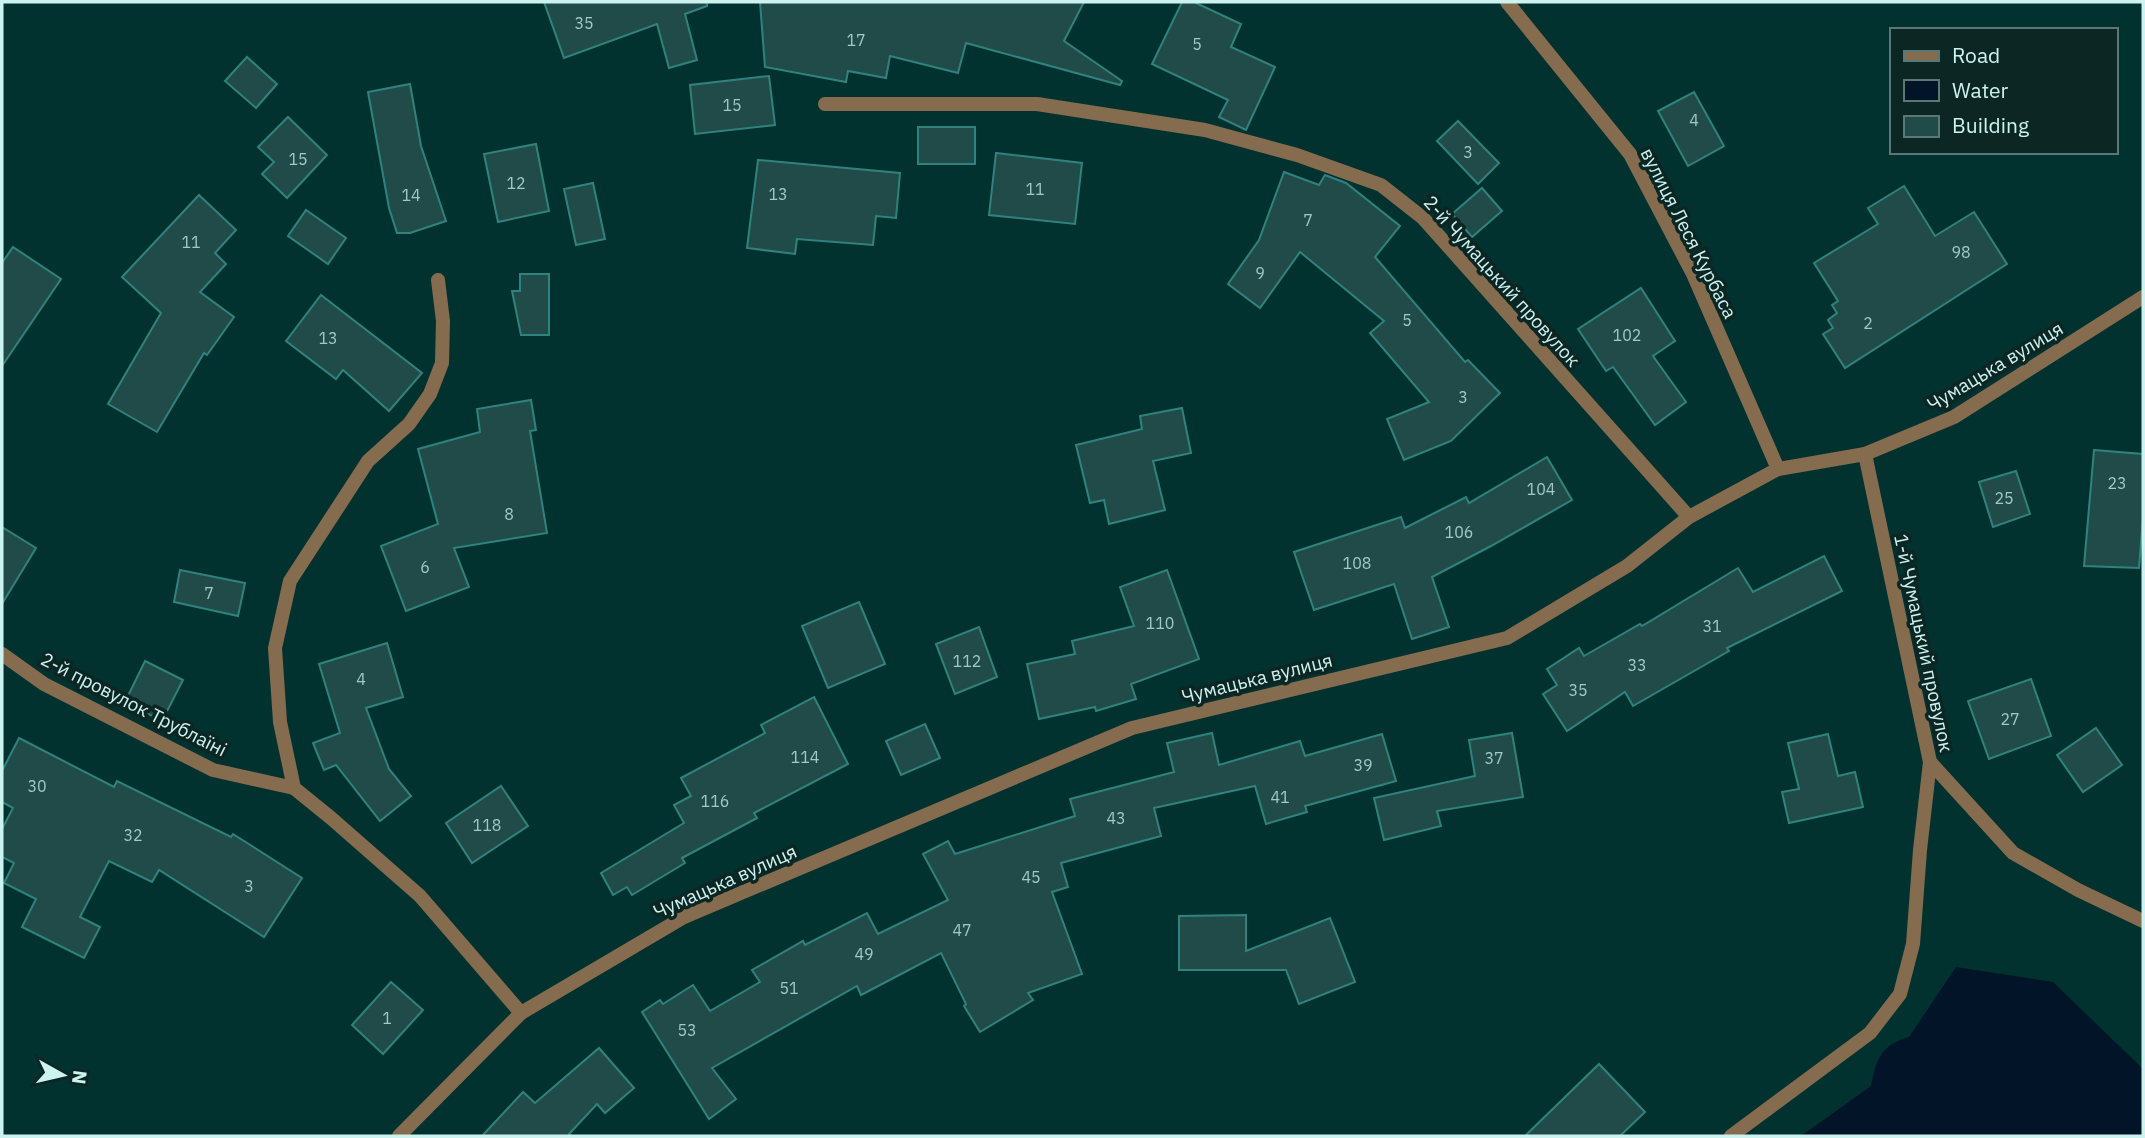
<svg xmlns="http://www.w3.org/2000/svg" width="2145" height="1138" font-family="'IBM Plex Sans',sans-serif">
	<style>
		.water { fill: #021528 }
		.building { fill: #214b48; stroke: #2f837f; stroke-width: 2 }
		.lines { fill: none; stroke-linecap: round; stroke-linejoin: round }
		.lane { stroke: #866c4f; stroke-width: 14 }
		.street { stroke: #866c4f; stroke-width: 14 }
		.labels { text-anchor: middle; stroke-width: 7; stroke-linejoin: round; paint-order: stroke }
		.number-label { font-size: 16px; fill: #a2c9c6 }
		.street-label { font-size: 19px; fill: #cdf3f0; stroke: #0c2624 }
	</style>
	<rect width="100%" height="100%" fill="#023230"/>
	<path class="water" d="M1956,967L2053,982L2143,1069V1136H1801L1871,1086C1876,1059 1881,1045 1909,1037Z"/>
	<g class="building">
		<polygon points="544,2 707,2 707,6 685,14 697,60 669,68 657,24 564,58"/>
		<polygon points="760,2 1084,2 1064,41 1122,81 1120,85 966,43 958,73 890,56 886,78 848,71 846,82 765,67"/>
		<polygon points="1182,2 1194,2 1241,24 1231,47 1275,67 1246,130 1219,117 1228,100 1152,64"/>
		<polygon points="247,57 277,84 256,108 225,81"/>
		<polygon points="769,76 775,125 695,134 690,85"/>
		<polygon points="410,84 421,146 446,221 410,233 397,233 389,208 368,92"/>
		<polygon points="1694,92 1724,146 1688,166 1658,111"/>
		<polygon points="288,117 327,155 287,198 262,174 274,162 258,147"/>
		<polygon points="1458,121 1499,163 1478,184 1437,141"/>
		<rect x="918" y="127" width="57" height="37"/>
		<polygon points="536,144 549,211 498,222 484,154"/>
		<polygon points="996,153 1082,163 1075,224 989,215"/>
		<polygon points="758,160 900,173 896,218 876,216 873,245 797,239 795,254 747,248"/>
		<polygon points="1284,172 1319,185 1325,175 1346,183 1400,226 1375,257 1465,362 1468,360 1500,393 1451,441 1404,460 1387,419 1429,402 1370,333 1384,321 1300,252 1260,308 1228,284 1259,240"/>
		<polygon points="593,183 605,239 576,245 564,189"/>
		<polygon points="1904,186 1935,236 1974,212 2007,264 1845,368 1823,334 1833,328 1828,320 1837,313 1832,305 1838,301 1814,263 1878,224 1868,208"/>
		<polygon points="1482,188 1502,211 1472,237 1452,214"/>
		<polygon points="199,195 236,230 215,253 226,264 200,292 234,317 207,355 204,353 157,432 108,404 161,313 122,277"/>
		<polygon points="306,210 346,238 328,264 288,236"/>
		<polygon points="13,247 61,279 2,366 2,263"/>
		<polygon points="520,274 549,274 549,335 521,335 512,291 520,291"/>
		<polygon points="1641,288 1675,341 1653,356 1686,402 1655,425 1613,367 1606,371 1578,329"/>
		<polygon points="321,295 422,373 389,411 343,370 336,379 286,341"/>
		<polygon points="531,400 536,430 530,431 547,533 454,548 469,587 406,611 381,546 438,524 418,449 480,432 477,409"/>
		<polygon points="1182,408 1191,453 1153,461 1165,510 1109,524 1104,500 1090,503 1076,445 1142,429 1140,416"/>
		<polygon points="2094,450 2143,454 2143,516 2139,568 2084,566"/>
		<polygon points="1547,457 1572,500 1491,546 1432,577 1449,627 1412,639 1394,584 1314,610 1294,552 1401,517 1405,528 1466,497 1469,503"/>
		<polygon points="2016,471 2030,514 1993,527 1979,482"/>
		<polygon points="2,527 36,548 2,604"/>
		<polygon points="1824,556 1842,591 1727,648 1729,651 1633,706 1625,692 1567,731 1543,694 1557,685 1547,669 1579,648 1584,656 1640,624 1642,626 1738,568 1753,592"/>
		<polygon points="180,570 245,583 238,616 174,602"/>
		<polygon points="1167,570 1199,659 1131,684 1136,699 1096,711 1095,707 1039,719 1027,664 1075,654 1072,641 1134,626 1120,587"/>
		<polygon points="859,602 885,664 828,688 802,626"/>
		<polygon points="979,627 997,677 955,694 936,644"/>
		<polygon points="387,643 403,697 366,708 389,769 411,796 380,821 336,765 324,770 313,743 340,733 319,664"/>
		<polygon points="145,661 183,680 162,721 125,702"/>
		<polygon points="2031,679 2051,736 1989,759 1968,701"/>
		<polygon points="814,697 848,764 754,813 757,818 682,858 685,863 632,895 627,887 613,895 601,873 684,823 674,805 691,796 681,778 765,733 761,725"/>
		<polygon points="925,724 940,758 901,775 886,741"/>
		<polygon points="2096,728 2122,765 2083,792 2057,755"/>
		<polygon points="1212,733 1219,765 1300,741 1305,756 1382,734 1396,781 1305,806 1307,812 1266,824 1255,786 1154,808 1161,836 1061,863 1068,887 1052,892 1082,974 1028,993 1033,1000 980,1032 964,1006 966,1004 941,953 861,995 857,986 712,1068 736,1099 709,1119 642,1012 660,1000 663,1004 693,985 710,1011 760,982 752,970 803,941 805,945 867,913 878,934 948,900 923,854 948,841 955,854 1075,816 1070,799 1174,772 1167,743"/>
		<polygon points="1512,733 1523,797 1437,811 1441,826 1384,840 1374,798 1475,776 1469,740"/>
		<polygon points="1828,734 1838,776 1855,772 1863,807 1789,823 1782,792 1799,789 1788,743"/>
		<polygon points="19,738 114,787 117,781 231,837 233,834 302,878 264,937 159,870 152,882 109,861 80,917 100,927 84,958 22,927 36,899 4,883 14,863 2,857 2,829 13,808 2,802 2,771"/>
		<polygon points="501,786 528,826 472,863 446,823"/>
		<polygon points="1246,915 1246,951 1330,918 1355,982 1299,1004 1286,970 1179,970 1179,916"/>
		<polygon points="391,982 423,1010 383,1054 352,1025"/>
		<polygon points="599,1048 634,1088 605,1113 597,1104 569,1134 572,1136 482,1136 523,1092 535,1103"/>
		<polygon points="1599,1064 1645,1112 1620,1136 1525,1136"/>
	</g>
	<g class="lines">
		<polyline class="lane" points="1930,762 2013,853 2078,890 2143,921"/>
		<g class="street">
			<polyline points="1507,2 1630,154 1693,274 1778,469"/>
			<polyline points="825,104 1037,104 1205,130 1297,155 1381,185 1423,218 1689,517"/>
			<polyline points="438,280 443,321 442,363 430,394 409,424 368,461 290,581 275,648 280,722 294,788 331,818 420,896 521,1013"/>
			<polyline points="2,654 44,684 213,770 294,788"/>
			<polyline points="399,1136 521,1013 684,917 1132,728 1507,638 1627,566 1689,517 1778,469 1865,454 1954,417 2143,297"/>
			<polyline points="1731,1136 1870,1033 1900,994 1913,944 1920,850 1930,762 1865,454"/>
		</g>
	</g>
	<g class="labels">
		<g class="number-label">
			<text x="584" y="29">35</text>
			<text x="856" y="46">17</text>
			<text x="1197" y="50">5</text>
			<text x="732" y="111">15</text>
			<text x="1694" y="126">4</text>
			<text x="1468" y="158">3</text>
			<text x="298" y="165">15</text>
			<text x="516" y="189">12</text>
			<text x="1035" y="195">11</text>
			<text x="778" y="200">13</text>
			<text x="411" y="201">14</text>
			<text x="1308" y="226">7</text>
			<text x="191" y="248">11</text>
			<text x="1961" y="258">98</text>
			<text x="1260" y="279">9</text>
			<text x="1407" y="326">5</text>
			<text x="1868" y="329">2</text>
			<text x="1627" y="341">102</text>
			<text x="328" y="344">13</text>
			<text x="1463" y="403">3</text>
			<text x="2117" y="489">23</text>
			<text x="1541" y="495">104</text>
			<text x="2004" y="504">25</text>
			<text x="509" y="520">8</text>
			<text x="1459" y="538">106</text>
			<text x="1357" y="569">108</text>
			<text x="425" y="573">6</text>
			<text x="209" y="599">7</text>
			<text x="1160" y="629">110</text>
			<text x="1712" y="632">31</text>
			<text x="967" y="667">112</text>
			<text x="1637" y="671">33</text>
			<text x="361" y="685">4</text>
			<text x="1578" y="696">35</text>
			<text x="2010" y="725">27</text>
			<text x="805" y="763">114</text>
			<text x="1494" y="764">37</text>
			<text x="1363" y="771">39</text>
			<text x="37" y="792">30</text>
			<text x="1280" y="803">41</text>
			<text x="715" y="807">116</text>
			<text x="1116" y="824">43</text>
			<text x="487" y="831">118</text>
			<text x="133" y="841">32</text>
			<text x="1031" y="883">45</text>
			<text x="249" y="892">3</text>
			<text x="962" y="936">47</text>
			<text x="864" y="960">49</text>
			<text x="789" y="994">51</text>
			<text x="387" y="1024">1</text>
			<text x="687" y="1036">53</text>
		</g>
		<g class="street-label">
			<text transform="translate(1689 233) rotate(63)" y="7">вулиця Леся Курбаса</text>
			<text transform="translate(1502 281) rotate(48)" y="7">2-й Чумацький провулок</text>
			<text transform="translate(1995 366) rotate(-31)" y="7">Чумацька вулиця</text>
			<text transform="translate(1924 643) rotate(78)" y="7">1-й Чумацький провулок</text>
			<text transform="translate(1257 678) rotate(-14)" y="7">Чумацька вулиця</text>
			<text transform="translate(134 704) rotate(27)" y="7">2-й провулок Трублаїні</text>
			<text transform="translate(725 881) rotate(-24)" y="7">Чумацька вулиця</text>
		</g>
	</g>
	<rect width="2145" height="1138" fill="none" stroke="#cdf3f0" stroke-width="7"/>
	<rect x="1890" y="28" width="228" height="126" fill="#0c2624" stroke="#597876" stroke-width="2"/>
	<rect x="1904" y="51" width="35" height="10" fill="#866c4f" stroke="#597876" stroke-width="2"/>
	<text x="1952" y="63" font-size="21" fill="#cdf3f0">Road</text>
	<rect x="1904" y="80" width="35" height="21" fill="#021528" stroke="#597876" stroke-width="2"/>
	<text x="1952" y="98" font-size="21" fill="#cdf3f0">Water</text>
	<rect x="1904" y="116" width="35" height="21" fill="#214b48" stroke="#597876" stroke-width="2"/>
	<text x="1952" y="133" font-size="21" fill="#cdf3f0">Building</text>
	<g transform="translate(63 1075) rotate(98)" stroke="#0c2624" stroke-width="5" paint-order="stroke">
	<path d="M0-5L12 26L0 18L-12 26Z" fill="#cdf3f0"/>
	<text y="-10" font-size="19" font-weight="bold" text-anchor="middle" fill="#cdf3f0">N</text>
	</g>
</svg>
